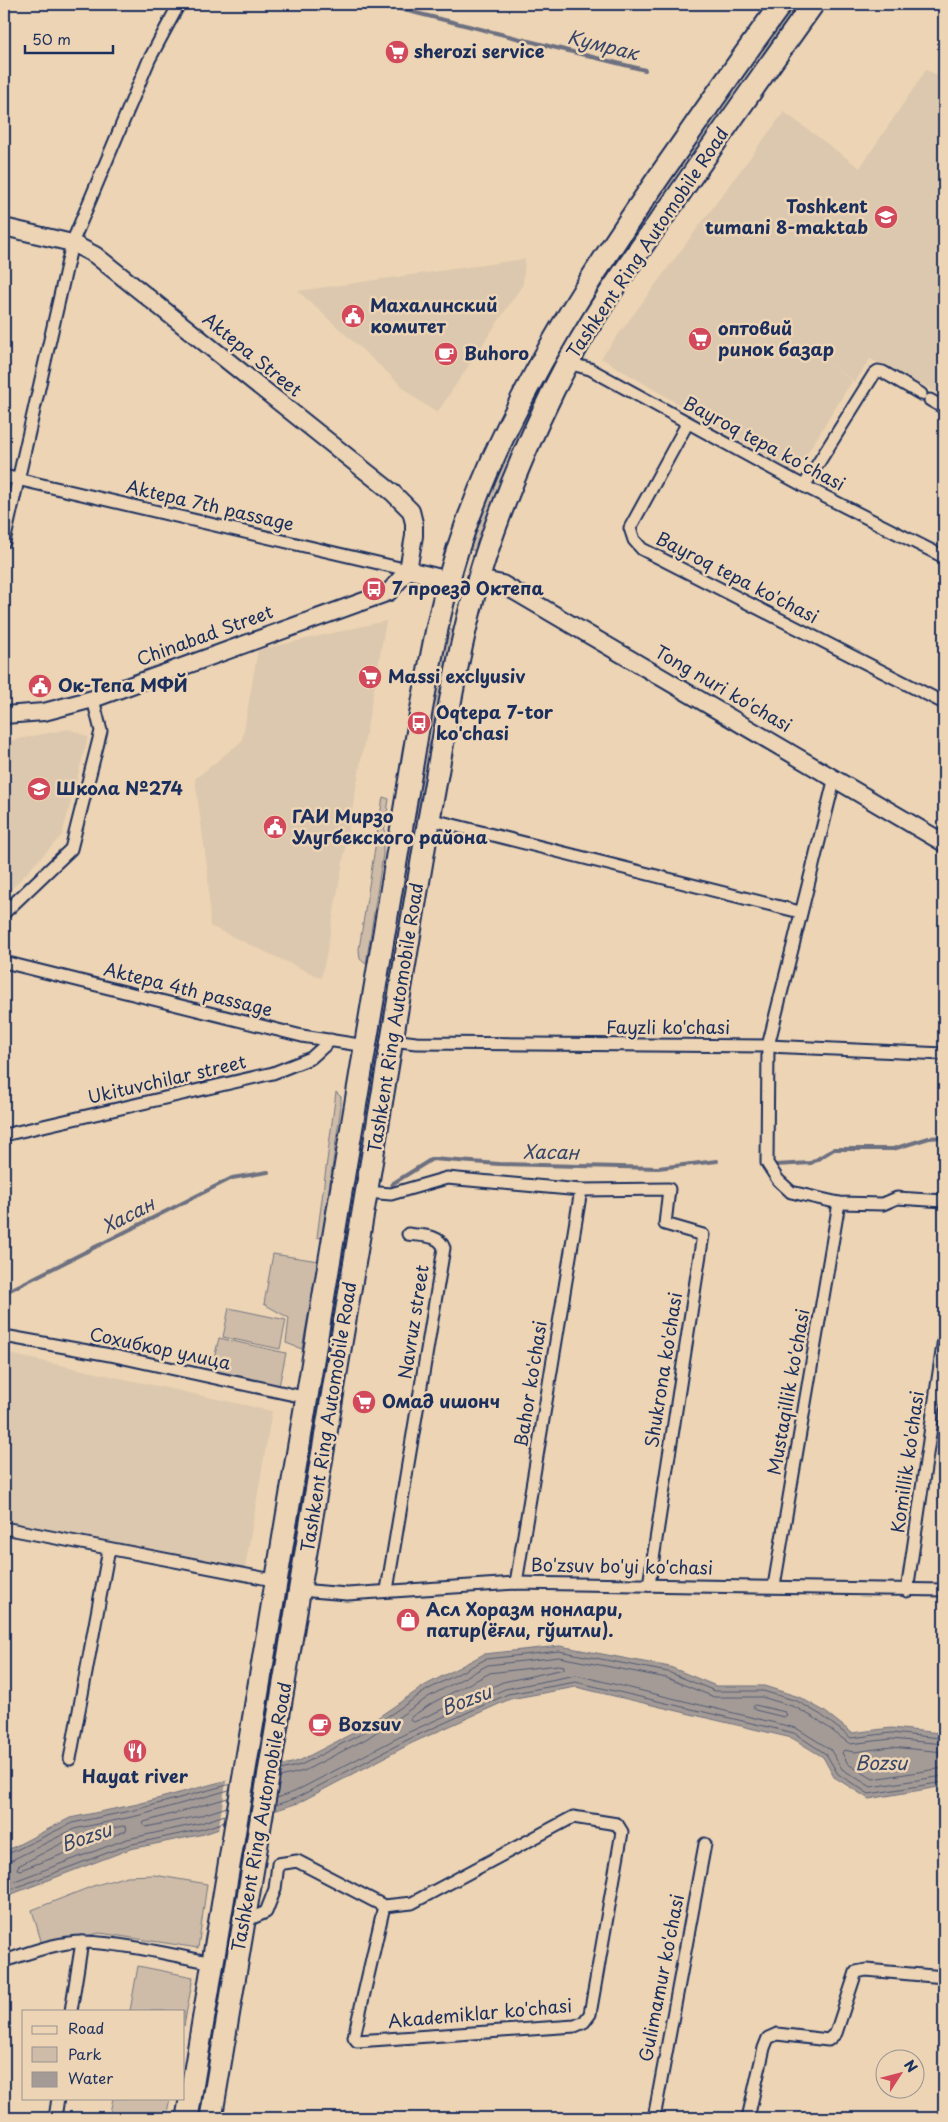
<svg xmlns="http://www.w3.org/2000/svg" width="948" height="2122" font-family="'Playpen Sans',sans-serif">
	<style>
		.built { fill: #dcc8ae }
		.green { fill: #cebca8; stroke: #747683 }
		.water { fill: #a49b96; stroke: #6d7080 }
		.pier { fill: #ecd4b4 }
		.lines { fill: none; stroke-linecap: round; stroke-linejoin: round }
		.shore { stroke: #525a74; stroke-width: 1 }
		.stream { stroke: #6d7080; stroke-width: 4 }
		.street-casing { stroke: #1b2f5e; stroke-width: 15 }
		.secondary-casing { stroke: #1b2f5e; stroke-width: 20 }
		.highway-casing { stroke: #1b2f5e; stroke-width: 25 }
		.street { stroke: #ecd4b4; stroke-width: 11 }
		.secondary { stroke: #ecd4b4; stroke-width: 16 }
		.highway { stroke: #ecd4b4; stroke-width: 21 }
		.labels { text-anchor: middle; stroke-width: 5; stroke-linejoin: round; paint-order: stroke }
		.poi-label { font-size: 18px; font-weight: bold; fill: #1b2f5e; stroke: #ecd4b4; text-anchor: start }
		.street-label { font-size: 18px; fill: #1b2f5e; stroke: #ecd4b4 }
		.water-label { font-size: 19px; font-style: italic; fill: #364569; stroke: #ecd4b4 }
	</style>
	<rect width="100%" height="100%" fill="#ecd4b4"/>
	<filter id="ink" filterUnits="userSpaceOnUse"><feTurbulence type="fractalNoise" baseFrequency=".02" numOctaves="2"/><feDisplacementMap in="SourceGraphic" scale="10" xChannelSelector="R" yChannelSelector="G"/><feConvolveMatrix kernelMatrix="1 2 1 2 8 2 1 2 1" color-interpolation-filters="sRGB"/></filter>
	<g filter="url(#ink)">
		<g class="built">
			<polygon points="926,70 944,78 944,396 870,359 855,382 825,361 852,381 795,473 601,358 784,112 860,168"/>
			<polygon points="525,259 523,284 437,413 414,397 298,291"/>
			<polygon points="386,621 326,956 321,978 210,926 208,874 195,779 242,741 258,650"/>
			<polygon points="69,729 88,737 62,835 4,897 4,742"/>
			<polygon points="4,1353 272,1411 245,1568 4,1521"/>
		</g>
		<g class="green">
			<polygon points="794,4 803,4 557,368 550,365 624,245"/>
			<polygon points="530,403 537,406 477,552 470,549 498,475"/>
			<path d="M447,629L455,631L434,748L415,834L404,926L335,1330L328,1329L426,750C432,743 434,725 431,716Z"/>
			<polygon points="383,797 389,799 383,839 383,854 366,964 360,959 359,949"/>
			<polygon points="336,1092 341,1097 341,1106 322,1238 317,1237"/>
			<polygon points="273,1254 318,1261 302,1349 286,1343 289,1318 264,1304"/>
			<polygon points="229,1308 286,1320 280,1349 223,1337"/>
			<polygon points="219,1338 286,1353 279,1386 211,1371"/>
			<polygon points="317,1387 325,1388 292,1581 284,1580"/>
			<polygon points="282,1596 290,1597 204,2118 195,2118"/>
			<polygon points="154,1875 207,1884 198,1948 100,1933 42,1944 32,1910 93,1886 127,1876"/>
			<polygon points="138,1966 193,1977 184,2026 184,2011 130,2011"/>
			<polygon points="113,2098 170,2098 166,2118 109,2118"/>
		</g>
		<polygon class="water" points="560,1646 670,1667 716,1686 764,1686 799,1697 824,1711 852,1733 891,1728 940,1733 944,1732 944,1786 869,1799 834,1777 823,1757 792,1738 576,1687 510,1699 412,1743 298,1803 204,1834 130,1849 4,1897 4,1852 70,1818 138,1804 299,1761 361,1729 424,1686 484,1654"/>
		<polygon class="pier" points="283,1762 274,1813 218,1831 227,1777"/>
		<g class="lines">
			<g class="shore">
				<polygon points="559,1665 564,1666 564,1669 503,1682 414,1722 410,1720 411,1717 434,1702 490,1673"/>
				<polygon points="755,1705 785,1712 787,1715 784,1717 755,1710 753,1707"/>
				<polyline points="944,1752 891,1747 854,1752 844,1750 842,1753 848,1764 873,1779 944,1768"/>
				<polyline points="281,1770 301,1765 363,1733 427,1690 486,1659 559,1651 668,1672 715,1691 763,1691 797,1701 821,1715 851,1738 891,1733 940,1738 944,1737"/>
				<polyline points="280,1777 304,1771 366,1739 430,1696 488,1665 559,1657 667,1678 714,1697 762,1697 795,1707 818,1720 850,1744 891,1739 944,1744"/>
				<polyline points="277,1798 294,1792 407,1733 505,1689 576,1675 796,1728 830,1749 842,1769 871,1787 944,1776"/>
				<polyline points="276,1805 296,1798 409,1739 508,1694 576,1682 794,1733 826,1754 838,1774 869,1794 944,1782"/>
				<polyline points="227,1807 199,1816 146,1827 143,1825 144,1822 228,1798"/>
				<polygon points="124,1826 127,1828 126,1831 20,1870 17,1869 18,1866 76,1836"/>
				<polyline points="4,1856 72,1823 139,1809 231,1784"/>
				<polyline points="4,1862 10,1861 74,1829 141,1815 229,1790"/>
				<polyline points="4,1885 127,1839 201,1823 225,1815"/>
				<polyline points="4,1892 128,1845 203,1829 224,1822"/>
			</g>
			<g class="stream">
				<polyline points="380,4 645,70"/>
				<polyline points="775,1165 811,1163 834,1149 893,1149 929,1138 944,1137"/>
				<polyline points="392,1184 432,1159 499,1164 658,1168 717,1161"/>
				<polyline points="4,1293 232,1178 268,1172"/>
			</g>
			<g class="street-casing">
				<g id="street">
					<polyline points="568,363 590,369 804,486 944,557"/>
					<polyline points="930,400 944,408"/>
					<polyline points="687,424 630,528 634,540 642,549 944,703"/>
					<polyline points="4,476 408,570"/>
					<polyline points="804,486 874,374 878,371 883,372 921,394"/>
					<polyline points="4,542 72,243 149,60 179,4"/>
					<polyline points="835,777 768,1046 767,1163 778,1180 791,1192 839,1203 883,1204 897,1198 944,1201"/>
					<polyline points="429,819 800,912"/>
					<polyline points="4,913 71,849 101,731 93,699"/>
					<polyline points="4,962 302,1036 366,1046"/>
					<polyline points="392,1040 416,1043 768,1046 944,1054"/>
					<polyline points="4,1135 273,1073 311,1058 331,1040"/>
					<polyline points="367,1192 391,1194 447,1178 581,1190 669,1189 665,1224 703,1235 649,1585"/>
					<polyline points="4,1336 110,1355 308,1398"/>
					<polyline points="4,1528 278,1581"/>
					<polyline points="516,1583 581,1190"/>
					<polyline points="774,1586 839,1203"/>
					<polyline points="300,1590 347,1594 516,1583 944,1590"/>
					<path d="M387,1590L444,1248C439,1234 421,1236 408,1234"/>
					<polyline points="907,1591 944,1338"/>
					<polyline points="70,1759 109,1549"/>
					<polyline points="243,1922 266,1912 275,1889 278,1864 297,1861 384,1906 412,1903 573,1817 617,1824 622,1832 590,2014 584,2022 575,2026 357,2041 354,2037 384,1906"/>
					<path d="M4,1961C29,1953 56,1942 83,1942C126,1943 170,1955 213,1963"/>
					<polyline points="71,2011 82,1942"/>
					<polyline points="55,2118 58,2098"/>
					<polyline points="654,2118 705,1844"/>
					<polyline points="748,2118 764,2048 768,2038 777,2034 828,2040 836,2033 856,1972 866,1970 944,1977"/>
				</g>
			</g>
			<g class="secondary-casing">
				<g id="secondary">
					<polyline points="4,227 72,243 95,255 393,493 411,511 414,523 414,536 408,570 389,592 93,699 44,712 4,715"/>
					<polyline points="408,570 449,580"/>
					<polyline points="479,579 502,584 944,843"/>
				</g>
			</g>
			<g class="highway-casing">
				<g id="highway">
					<path d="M187,2118L419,723C431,658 442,591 465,528C515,388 599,262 684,141C716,95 748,49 781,4"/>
					<path d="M211,2118L429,819C447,722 461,621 495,528C512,481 532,434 554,389C587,323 630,262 673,203C719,136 766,70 813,4"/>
				</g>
			</g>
			<use href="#street" class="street"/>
			<use href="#secondary" class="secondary"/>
			<use href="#highway" class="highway"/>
		</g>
	</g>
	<defs>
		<g id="supermarket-disc" transform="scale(1.25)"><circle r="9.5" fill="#d1495b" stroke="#ecd4b4"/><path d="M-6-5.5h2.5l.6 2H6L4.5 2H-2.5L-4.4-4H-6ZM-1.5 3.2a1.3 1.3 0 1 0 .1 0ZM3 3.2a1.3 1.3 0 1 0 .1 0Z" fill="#fff"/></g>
		<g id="school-disc" transform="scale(1.25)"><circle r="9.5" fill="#d1495b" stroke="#ecd4b4"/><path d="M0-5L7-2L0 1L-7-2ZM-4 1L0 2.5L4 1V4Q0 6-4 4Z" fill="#fff"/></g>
		<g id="civic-disc" transform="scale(1.25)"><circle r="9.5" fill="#d1495b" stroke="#ecd4b4"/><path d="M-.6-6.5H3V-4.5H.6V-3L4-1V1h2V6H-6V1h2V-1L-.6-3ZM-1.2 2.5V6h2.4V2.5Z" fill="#fff"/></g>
		<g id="cafe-disc" transform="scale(1.25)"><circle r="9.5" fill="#d1495b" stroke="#ecd4b4"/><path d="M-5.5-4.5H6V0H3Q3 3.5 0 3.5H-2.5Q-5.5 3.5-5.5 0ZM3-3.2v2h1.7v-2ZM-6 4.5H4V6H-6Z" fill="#fff"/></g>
		<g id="bus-disc" transform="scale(1.25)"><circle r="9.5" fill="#d1495b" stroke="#ecd4b4"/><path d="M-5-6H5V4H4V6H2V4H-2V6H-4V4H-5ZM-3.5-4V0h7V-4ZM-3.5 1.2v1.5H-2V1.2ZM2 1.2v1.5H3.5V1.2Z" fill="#fff"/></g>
		<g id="shop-disc" transform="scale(1.25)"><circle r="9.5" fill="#d1495b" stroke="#ecd4b4"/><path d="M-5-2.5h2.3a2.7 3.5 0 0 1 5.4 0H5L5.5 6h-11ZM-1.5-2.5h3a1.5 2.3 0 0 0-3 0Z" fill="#fff"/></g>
		<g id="restaurant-disc" transform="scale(1.25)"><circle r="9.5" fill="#d1495b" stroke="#ecd4b4"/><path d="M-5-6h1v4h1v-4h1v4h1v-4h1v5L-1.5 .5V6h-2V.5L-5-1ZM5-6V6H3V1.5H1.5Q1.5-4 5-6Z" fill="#fff"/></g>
	</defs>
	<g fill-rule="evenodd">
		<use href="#supermarket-disc" x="397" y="52"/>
		<use href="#school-disc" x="886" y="217"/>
		<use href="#civic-disc" x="353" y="316"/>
		<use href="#supermarket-disc" x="700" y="339"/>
		<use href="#cafe-disc" x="446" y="354"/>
		<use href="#bus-disc" x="374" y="589"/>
		<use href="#supermarket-disc" x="370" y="677"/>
		<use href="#civic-disc" x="40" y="686"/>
		<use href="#bus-disc" x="419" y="723"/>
		<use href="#school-disc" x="39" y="789"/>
		<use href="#civic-disc" x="275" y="827"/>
		<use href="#supermarket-disc" x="364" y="1402"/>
		<use href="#shop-disc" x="408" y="1620"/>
		<use href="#cafe-disc" x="320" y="1725"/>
		<use href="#restaurant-disc" x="135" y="1751"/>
	</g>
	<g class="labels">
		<g class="poi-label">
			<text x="414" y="58">sherozi service</text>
			<text x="868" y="213" text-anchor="end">Toshkent<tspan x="868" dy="21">tumani 8-maktab</tspan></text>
			<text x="370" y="312">Махалинский<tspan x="370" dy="21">комитет</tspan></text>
			<text x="718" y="335">оптовий<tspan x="718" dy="21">ринок базар</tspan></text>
			<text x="464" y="360">Buhoro</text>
			<text x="392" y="595">7 проезд Октепа</text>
			<text x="388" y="683">Massi exclyusiv</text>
			<text x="58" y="692">Ок-Тепа МФЙ</text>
			<text x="436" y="719">Oqtepa 7-tor<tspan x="436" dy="21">ko'chasi</tspan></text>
			<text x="56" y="795">Школа №274</text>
			<text x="292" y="823">ГАИ Мирзо<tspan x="292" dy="21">Улугбекского района</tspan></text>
			<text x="382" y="1408">Омад ишонч</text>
			<text x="426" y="1616">Асл Хоразм нонлари,<tspan x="426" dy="21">патир(ёғли, гўштли).</tspan></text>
			<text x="338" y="1731">Bozsuv</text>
			<text x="135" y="1783" text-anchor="middle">Hayat river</text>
		</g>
		<g class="street-label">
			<text transform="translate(648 243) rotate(-56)" y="6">Tashkent Ring Automobile Road</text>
			<text transform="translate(252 355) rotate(39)" y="6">Aktepa Street</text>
			<text transform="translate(764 444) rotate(28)" y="6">Bayroq tepa koʻchasi</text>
			<text transform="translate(210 506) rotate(13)" y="6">Aktepa 7th passage</text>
			<text transform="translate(737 578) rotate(27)" y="6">Bayroq tepa ko'chasi</text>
			<text transform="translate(205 636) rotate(-20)" y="6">Chinabad Street</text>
			<text transform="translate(723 689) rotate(30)" y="6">Tong nuri ko'chasi</text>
			<text transform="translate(188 990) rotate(14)" y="6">Aktepa 4th passage</text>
			<text transform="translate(396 1018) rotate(-81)" y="6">Tashkent Ring Automobile Road</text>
			<text x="668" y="1034">Fayzli ko'chasi</text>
			<text transform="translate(167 1080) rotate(-13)" y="6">Ukituvchilar street</text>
			<text transform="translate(414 1322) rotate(-81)" y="6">Navruz street</text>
			<text transform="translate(160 1349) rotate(12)" y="6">Сохибкор улица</text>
			<text transform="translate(664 1370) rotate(-81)" y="6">Shukrona ko'chasi</text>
			<text transform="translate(531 1384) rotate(-81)" y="6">Bahor ko'chasi</text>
			<text transform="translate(789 1392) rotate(-80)" y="6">Mustaqillik ko'chasi</text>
			<text transform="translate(329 1417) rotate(-81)" y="6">Tashkent Ring Automobile Road</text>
			<text transform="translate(908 1462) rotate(-82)" y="6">Komillik ko'chasi</text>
			<text transform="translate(622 1567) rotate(1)" y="6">Bo'zsuv bo'yi ko'chasi</text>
			<text transform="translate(262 1817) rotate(-80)" y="6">Tashkent Ring Automobile Road</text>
			<text transform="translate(662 1978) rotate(-79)" y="6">Gulimamur ko'chasi</text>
			<text transform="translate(480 2014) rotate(-5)" y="6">Akademiklar ko'chasi</text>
		</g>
		<g class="water-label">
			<text transform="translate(603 45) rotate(14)" y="7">Кумрак</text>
			<text transform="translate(551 1152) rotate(1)" y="7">Хасан</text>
			<text transform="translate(128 1215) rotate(-27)" y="7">Хасан</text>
			<text transform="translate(466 1700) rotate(-21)" y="7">Bozsu</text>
			<text x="881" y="1770">Bozsu</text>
			<text transform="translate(86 1837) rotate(-19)" y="7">Bozsu</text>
		</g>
	</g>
	<rect width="948" height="2122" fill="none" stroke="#ecd4b4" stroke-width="20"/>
	<rect x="10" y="10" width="928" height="2102" fill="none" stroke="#1b2f5e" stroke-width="2" filter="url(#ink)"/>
	<rect x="22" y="2010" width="162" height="90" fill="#ecd4b4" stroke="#989292"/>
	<rect x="32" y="2026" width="25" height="8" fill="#ecd4b4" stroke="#989292"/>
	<text x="68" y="2034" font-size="15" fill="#1b2f5e">Road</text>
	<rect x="32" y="2047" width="25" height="15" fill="#cebca8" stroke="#989292"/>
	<text x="68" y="2060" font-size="15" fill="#1b2f5e">Park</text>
	<rect x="32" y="2072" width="25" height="15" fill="#a49b96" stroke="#989292"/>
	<text x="68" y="2084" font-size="15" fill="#1b2f5e">Water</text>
	<g transform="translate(900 2074) rotate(54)"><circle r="24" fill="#ecd4b4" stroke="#989292"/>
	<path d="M0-4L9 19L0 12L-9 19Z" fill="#d1495b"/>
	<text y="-8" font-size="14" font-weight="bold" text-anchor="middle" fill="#1b2f5e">N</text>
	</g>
	<path d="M25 45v8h88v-8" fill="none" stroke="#1b2f5e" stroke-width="2.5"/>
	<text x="32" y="45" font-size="15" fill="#1b2f5e" stroke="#ecd4b4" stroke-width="4" paint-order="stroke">50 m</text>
</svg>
